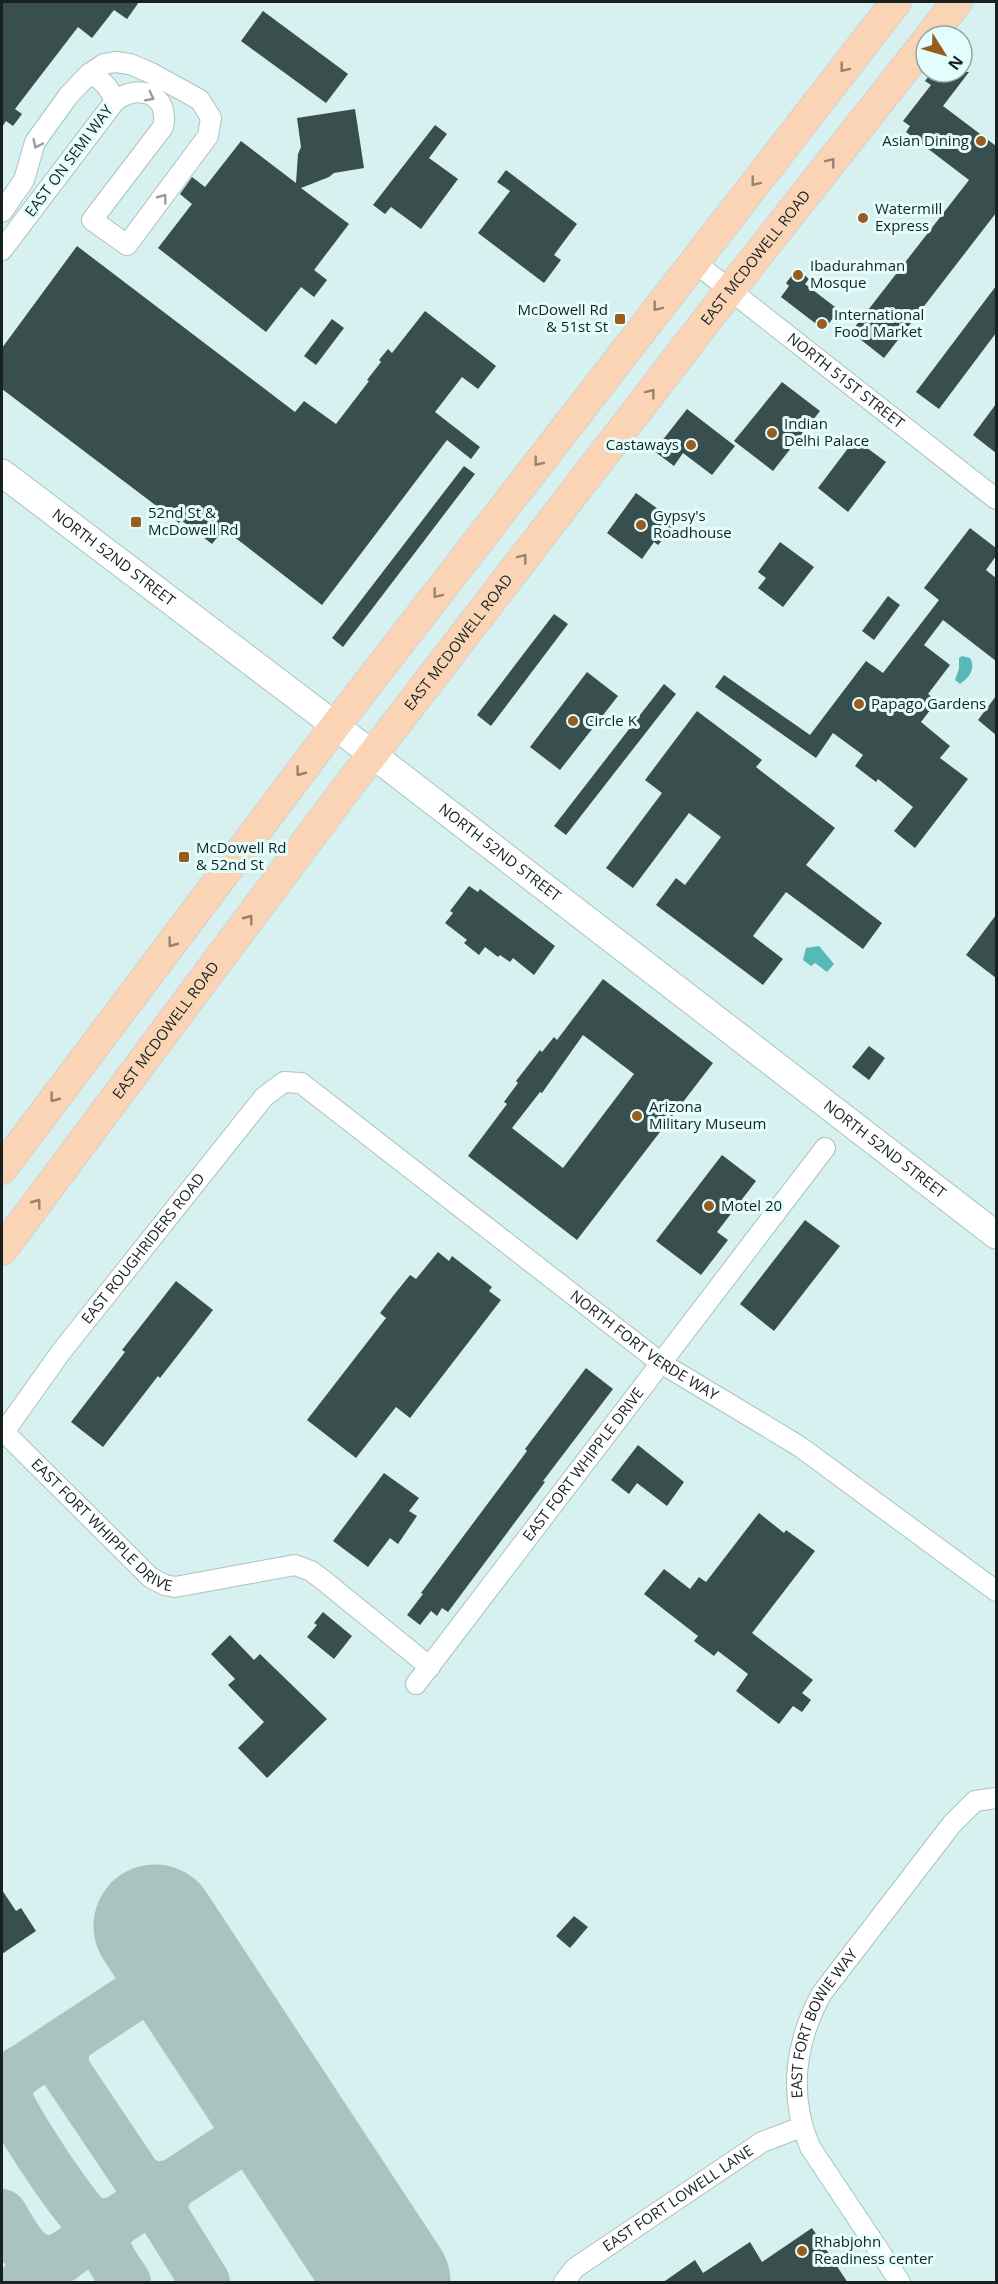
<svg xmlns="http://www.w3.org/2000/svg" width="998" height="2284" font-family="'Open Sans',sans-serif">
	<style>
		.water { fill: #56b9b7 }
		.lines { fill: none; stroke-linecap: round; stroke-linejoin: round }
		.taxiway { stroke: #aac2c0; stroke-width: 50 }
		.runway { stroke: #aac2c0; stroke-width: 123 }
		.building { fill: #384f4e; fill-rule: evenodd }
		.minor-casing { stroke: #a9c3c1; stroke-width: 22 }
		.secondary-casing { stroke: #a9c3c1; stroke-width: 29 }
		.primary-casing { stroke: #d1d3d2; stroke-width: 32 }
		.minor { stroke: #fff; stroke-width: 20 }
		.secondary { stroke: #fff; stroke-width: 27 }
		.primary { stroke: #fad4b4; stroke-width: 30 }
		.oneway { stroke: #948371 }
		.oneway2 { stroke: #979b9b }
		.poi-dot { fill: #995c1f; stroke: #e3fefd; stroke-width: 2 }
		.labels { text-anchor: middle; stroke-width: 6; stroke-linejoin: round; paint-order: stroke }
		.poi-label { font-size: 15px; fill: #172120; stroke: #e3fefd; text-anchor: start }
		.street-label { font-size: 15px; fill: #172120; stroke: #e3fefd }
	</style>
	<rect width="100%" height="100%" fill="#d6f1f0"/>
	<g class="water">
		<path d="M962,656L970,658C976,669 969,678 960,684L955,680L959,669V658Z"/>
		<polygon points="819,946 834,964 827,972 815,963 811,966 803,960 806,948"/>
	</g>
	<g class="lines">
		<g class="taxiway">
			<path d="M73,2036C64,2047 62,2056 65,2070L136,2176C149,2187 157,2188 173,2184"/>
			<path d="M19,2071C13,2078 6,2086 7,2096C10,2112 76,2212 89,2220C98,2225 107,2223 117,2221"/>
			<polyline points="2,2083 181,1965"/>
			<polyline points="173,2184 163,2198 164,2216 205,2282"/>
			<path d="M2,2214C17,2238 28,2268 62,2258"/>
			<path d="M117,2221C112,2226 107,2231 106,2238C103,2251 119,2272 126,2282"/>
			<polyline points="24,2282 279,2115"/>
			<polyline points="358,2282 380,2268"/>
		</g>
		<polyline class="runway" points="155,1926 389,2282"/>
	</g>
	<g class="building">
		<polygon points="2,2 139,2 127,19 114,10 92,38 78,27 15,109 22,114 13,126 6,121 2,127"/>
		<polygon points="263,11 348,74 326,103 241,41"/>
		<polygon points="932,72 969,72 943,106 996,146 996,213 884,358 851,332 969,180 906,132 910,126 903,121 931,85 925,81"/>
		<polygon points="355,109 364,168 334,173 329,177 301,188 349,224 314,270 327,280 314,297 301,287 266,332 158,248 192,204 180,194 192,177 205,187 241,141 296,183 298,154 301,147 297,118"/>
		<polygon points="435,125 447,134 429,158 458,179 421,229 391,207 385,214 373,205"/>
		<polygon points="506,170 577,224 554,255 561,260 544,283 478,233 510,191 497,182"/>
		<polygon points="77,246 295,412 304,401 336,424 369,381 367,380 381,362 379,360 388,349 392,353 425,311 496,366 478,389 462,377 435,412 480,447 471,459 447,440 322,605 224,529 212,544 181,520 179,523 2,389 2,348"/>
		<polygon points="797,269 809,279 805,284 839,310 824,330 781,297 789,286 786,283"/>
		<polygon points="996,286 996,333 939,409 916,392"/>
		<polygon points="332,319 344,328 316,365 304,356"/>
		<polygon points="782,382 820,411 773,471 734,441"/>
		<polygon points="996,404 996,453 973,435"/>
		<polygon points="687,409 735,446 712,475 683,453 674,466 654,451"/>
		<polygon points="855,439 886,462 848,512 818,488"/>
		<polygon points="464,466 475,474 343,647 332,638"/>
		<polygon points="636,493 669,517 665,522 675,528 665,541 663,539 658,545 654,542 642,559 607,533"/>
		<polygon points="970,528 996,548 996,556 986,570 996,578 996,661 943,620 924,645 950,665 928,694 937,701 921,722 950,746 940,758 968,779 915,848 894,831 913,807 878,779 876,782 855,766 863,755 833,733 816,758 715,687 724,675 810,735 866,661 883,673 939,600 924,588"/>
		<polygon points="780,542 814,567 783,607 758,588 766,578 758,572"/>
		<polygon points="888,596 900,605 874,640 862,631"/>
		<polygon points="554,614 568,624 491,726 477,715"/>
		<polygon points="587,672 618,696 560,770 530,747"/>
		<polygon points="664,684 676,694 566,835 554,826"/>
		<polygon points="996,696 996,735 978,720"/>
		<polygon points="697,711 762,760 756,767 835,828 806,865 882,923 863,949 786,892 753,936 783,959 763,985 656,905 676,878 685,885 721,837 689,813 633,888 606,868 662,793 645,780"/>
		<polygon points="469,886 478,892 480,889 555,946 534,975 513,958 510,962 500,955 498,957 485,947 479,955 464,943 467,940 445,923 453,913 450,911"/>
		<polygon points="996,915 996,978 966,955"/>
		<path d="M603,979L713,1063L577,1240L468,1156L507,1104L504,1102L518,1083L516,1081L540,1050L542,1052L554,1037L557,1040ZM583,1035L634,1074L563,1168L512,1128L540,1092L542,1093Z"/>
		<polygon points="869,1046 885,1058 869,1080 852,1067"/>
		<polygon points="722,1155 756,1181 717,1232 728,1240 701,1275 656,1241"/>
		<polygon points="805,1220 840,1246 774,1331 740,1304"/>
		<polygon points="438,1252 449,1261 452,1256 492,1287 489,1291 501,1300 410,1418 396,1407 356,1458 307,1420 386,1318 380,1313 393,1296 410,1275 416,1279"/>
		<polygon points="176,1281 213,1310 160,1378 158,1376 103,1447 71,1422 125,1352 122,1350"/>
		<polygon points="586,1368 613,1389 543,1481 545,1482 448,1612 442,1608 437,1616 431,1611 420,1625 407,1615 423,1594 421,1593 527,1451 525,1449"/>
		<polygon points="638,1445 684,1482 667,1506 637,1483 629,1494 611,1480"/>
		<polygon points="384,1473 419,1498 409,1511 417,1516 398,1544 390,1538 368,1567 333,1541"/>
		<polygon points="759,1513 784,1533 786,1530 815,1551 752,1633 813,1680 802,1693 811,1700 802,1712 793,1706 779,1724 736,1691 748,1674 718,1651 714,1656 694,1641 698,1636 644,1594 664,1569 690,1589 699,1577 706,1582"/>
		<polygon points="323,1612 352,1636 334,1659 307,1637 317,1625 314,1623"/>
		<polygon points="230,1635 254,1660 260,1654 327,1719 267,1778 238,1748 264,1722 228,1685 235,1679 211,1654"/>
		<polygon points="2,1890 16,1911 21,1908 36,1931 2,1954"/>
		<polygon points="574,1916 588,1927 570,1948 556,1936"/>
		<polygon points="812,2228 848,2283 662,2283 695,2260 703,2273 750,2242 762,2262"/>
	</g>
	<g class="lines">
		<g class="minor-casing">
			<g id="minor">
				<path d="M89,74C102,78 110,89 115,101"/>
				<path d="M2,212L24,180L35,142L69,95L89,74L104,64L115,62L130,64L151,73L200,100L211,118L208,136L127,245L92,220L163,127C170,95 140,82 115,101L2,250"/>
				<path id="s1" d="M693,261L996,499"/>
				<path id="s2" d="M4,1432L151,1578L165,1585L175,1587L295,1565L311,1571L323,1580L430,1667"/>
				<path id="s3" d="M2,1435L61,1352L264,1097L284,1082L301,1083L661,1363L799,1446L996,1591"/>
				<path id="s4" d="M416,1684L825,1148"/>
				<path id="s5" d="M564,2282L575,2268L762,2142L802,2127"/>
				<path id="s6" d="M900,2282L810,2147C788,2095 795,2042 822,1993L952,1824L975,1801L996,1798"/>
			</g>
		</g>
		<g class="secondary-casing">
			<g id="secondary">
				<path id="s7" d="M2,473L316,711L996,1235"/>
			</g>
		</g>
		<g class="primary-casing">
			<g id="primary">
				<polyline points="930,36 957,2"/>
				<polyline points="2,1169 335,726 896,2"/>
				<path id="s8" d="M2,1250L349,785L730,290L926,42"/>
			</g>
		</g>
		<use href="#minor" class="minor"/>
		<use href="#secondary" class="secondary"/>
		<use href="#primary" class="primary"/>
	</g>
	<defs><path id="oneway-chevron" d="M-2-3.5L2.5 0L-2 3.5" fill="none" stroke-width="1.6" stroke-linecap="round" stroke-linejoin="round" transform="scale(1.5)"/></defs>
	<g class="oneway">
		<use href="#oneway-chevron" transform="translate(844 68) rotate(128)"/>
		<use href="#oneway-chevron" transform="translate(831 162) rotate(-52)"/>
		<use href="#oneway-chevron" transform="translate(755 182) rotate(128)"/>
		<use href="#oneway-chevron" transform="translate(657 307) rotate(128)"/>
		<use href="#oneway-chevron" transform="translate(651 393) rotate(-52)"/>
		<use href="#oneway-chevron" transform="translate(538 462) rotate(128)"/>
		<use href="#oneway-chevron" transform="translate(523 558) rotate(-52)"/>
		<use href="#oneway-chevron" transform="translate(437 594) rotate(128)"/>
		<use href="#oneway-chevron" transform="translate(300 772) rotate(127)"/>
		<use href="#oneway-chevron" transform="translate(249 919) rotate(-53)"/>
		<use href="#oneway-chevron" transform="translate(172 943) rotate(127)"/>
		<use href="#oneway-chevron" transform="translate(54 1098) rotate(127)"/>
		<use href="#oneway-chevron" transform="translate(37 1203) rotate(-53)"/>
	</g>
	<g class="oneway2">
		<use href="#oneway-chevron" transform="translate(150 97) rotate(27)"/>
		<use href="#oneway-chevron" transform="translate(37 144) rotate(115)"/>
		<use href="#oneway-chevron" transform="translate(163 198) rotate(-53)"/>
	</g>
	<g class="poi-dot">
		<circle cx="981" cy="141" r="6"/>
		<circle cx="863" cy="218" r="6"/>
		<circle cx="798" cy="275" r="6"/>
		<rect x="614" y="313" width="12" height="12" rx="3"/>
		<circle cx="822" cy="324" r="6"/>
		<circle cx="772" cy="433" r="6"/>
		<circle cx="691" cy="445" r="6"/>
		<rect x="130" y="516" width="12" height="12" rx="3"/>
		<circle cx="641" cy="525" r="6"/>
		<circle cx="859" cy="704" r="6"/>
		<circle cx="573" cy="721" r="6"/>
		<rect x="178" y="851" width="12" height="12" rx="3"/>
		<circle cx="637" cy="1116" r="6"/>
		<circle cx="709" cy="1206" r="6"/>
		<circle cx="802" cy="2251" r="6"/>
	</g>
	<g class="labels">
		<g class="poi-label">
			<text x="969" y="146" text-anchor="end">Asian Dining</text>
			<text x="875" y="214">Watermill<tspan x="875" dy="17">Express</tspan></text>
			<text x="810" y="271">Ibadurahman<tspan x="810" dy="17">Mosque</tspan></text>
			<text x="608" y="315" text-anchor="end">McDowell Rd<tspan x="608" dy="17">&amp; 51st St</tspan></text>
			<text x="834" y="320">International<tspan x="834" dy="17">Food Market</tspan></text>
			<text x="784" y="429">Indian<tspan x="784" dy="17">Delhi Palace</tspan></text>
			<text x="679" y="450" text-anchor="end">Castaways</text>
			<text x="148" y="518">52nd St &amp;<tspan x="148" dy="17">McDowell Rd</tspan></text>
			<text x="653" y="521">Gypsy's<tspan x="653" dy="17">Roadhouse</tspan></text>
			<text x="871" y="709">Papago Gardens</text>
			<text x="585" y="726">Circle K</text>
			<text x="196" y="853">McDowell Rd<tspan x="196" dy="17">&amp; 52nd St</tspan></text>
			<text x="649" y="1112">Arizona<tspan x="649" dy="17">Military Museum</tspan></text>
			<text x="721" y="1211">Motel 20</text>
			<text x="814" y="2247">Rhabjohn<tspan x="814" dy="17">Readiness center</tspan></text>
		</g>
		<g class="street-label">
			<text transform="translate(69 161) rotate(-53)" y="5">EAST ON SEMI WAY</text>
			<text dy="5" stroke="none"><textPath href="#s8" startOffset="1246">EAST MCDOWELL ROAD</textPath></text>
			<text dy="5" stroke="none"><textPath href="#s1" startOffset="194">NORTH 51ST STREET</textPath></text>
			<text dy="5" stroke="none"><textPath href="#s7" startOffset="140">NORTH 52ND STREET</textPath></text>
			<text dy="5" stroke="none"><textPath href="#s8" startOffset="760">EAST MCDOWELL ROAD</textPath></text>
			<text dy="5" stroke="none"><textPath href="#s7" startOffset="626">NORTH 52ND STREET</textPath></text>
			<text dy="5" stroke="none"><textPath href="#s8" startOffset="274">EAST MCDOWELL ROAD</textPath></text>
			<text dy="5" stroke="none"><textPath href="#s7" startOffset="1112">NORTH 52ND STREET</textPath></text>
			<text dy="5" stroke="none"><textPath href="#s3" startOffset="234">EAST ROUGHRIDERS ROAD</textPath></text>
			<text dy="5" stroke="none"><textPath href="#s3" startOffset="902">NORTH FORT VERDE WAY</textPath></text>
			<text dy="5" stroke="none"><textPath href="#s4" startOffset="276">EAST FORT WHIPPLE DRIVE</textPath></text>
			<text dy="5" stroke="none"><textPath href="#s2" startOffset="136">EAST FORT WHIPPLE DRIVE</textPath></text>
			<text dy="5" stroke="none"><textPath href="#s6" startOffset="294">EAST FORT BOWIE WAY</textPath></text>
			<text dy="5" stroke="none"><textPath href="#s5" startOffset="142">EAST FORT LOWELL LANE</textPath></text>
		</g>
	</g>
	<rect width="998" height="2284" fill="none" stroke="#172120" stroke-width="6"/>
	<g transform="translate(944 54) rotate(127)"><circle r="28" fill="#e3fefd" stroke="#91a6a5" stroke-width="1.5"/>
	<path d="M0-4.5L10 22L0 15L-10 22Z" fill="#995c1f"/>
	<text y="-9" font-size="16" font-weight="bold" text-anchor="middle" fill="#172120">N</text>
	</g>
</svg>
